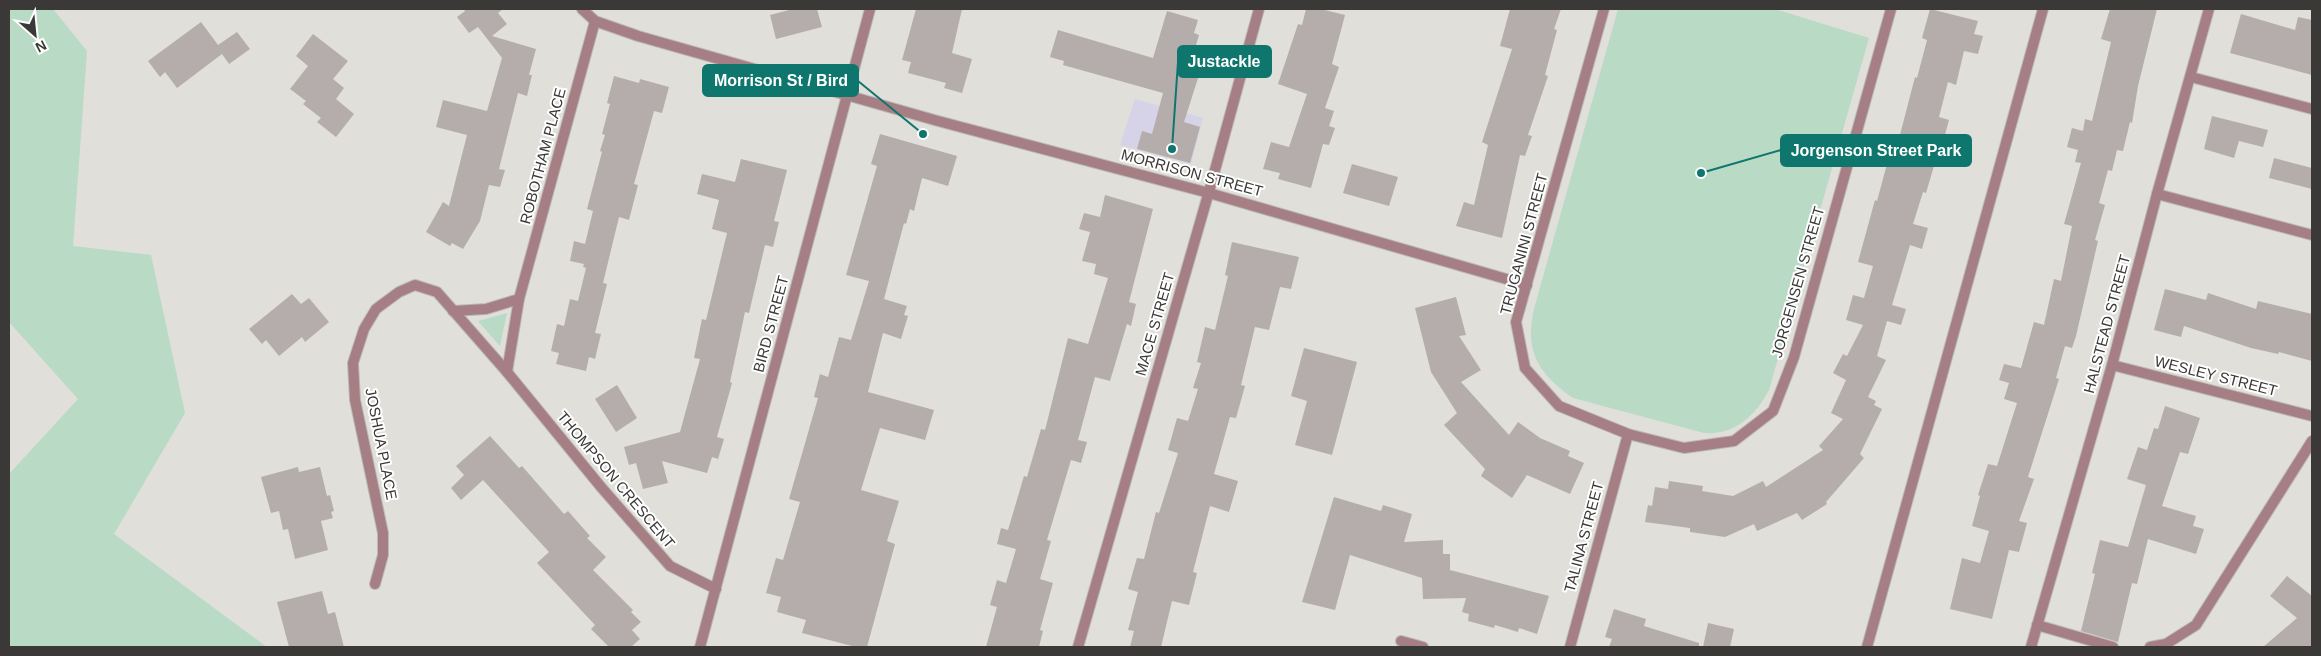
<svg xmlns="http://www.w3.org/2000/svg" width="2321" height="656" font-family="Helvetica,sans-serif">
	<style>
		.commercial { fill: #d6d2e8 }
		.green { fill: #b9dac4 }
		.building { fill: #b5adac }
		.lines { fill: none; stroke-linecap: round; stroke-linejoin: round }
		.service-casing { stroke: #bbbab5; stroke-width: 12 }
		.minor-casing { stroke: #bbbab5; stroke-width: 12 }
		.service { stroke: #a67f84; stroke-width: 10 }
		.minor { stroke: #a67f84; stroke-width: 10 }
		.labels { text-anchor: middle; stroke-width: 4; stroke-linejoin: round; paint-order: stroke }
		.street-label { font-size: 15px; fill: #3a3937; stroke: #fff }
		.leader { fill: none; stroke: #0f766e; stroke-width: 2 }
		.callout-dot { fill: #0f766e; stroke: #fff; stroke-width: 2 }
		.callout { fill: #0f766e; stroke: #0f766e; stroke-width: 2 }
		.callout-label { font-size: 16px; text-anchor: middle; font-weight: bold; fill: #fff }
	</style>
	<rect width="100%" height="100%" fill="#e0dfd9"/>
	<polygon class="commercial" points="1135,99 1203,118 1191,164 1120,145"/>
	<g class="green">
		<polygon points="9,9 53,9 87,51 73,246 151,255 185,413 114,534 267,647 9,647 9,474 78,399 9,322"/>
		<path d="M1618,9H1775L1869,38L1769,390C1755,416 1735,435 1704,433L1573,398C1539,374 1524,352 1534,309Z"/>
		<polygon points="507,313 500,346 478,321"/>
	</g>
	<g class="building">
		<polygon points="464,9 503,9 498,13 507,24 492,36 536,49 529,75 532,75 527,96 518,93 499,169 505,170 500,187 489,185 480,221 463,249 452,243 450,246 426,232 443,202 449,206 467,135 436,127 443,100 487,111 502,58 478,27 469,33 457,17 465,11"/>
		<polygon points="793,9 817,9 822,27 776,39 770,15"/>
		<polygon points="916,9 962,9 952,53 972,59 962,93 944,88 946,83 908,73 911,62 902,60"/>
		<polygon points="1306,9 1321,9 1345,15 1332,64 1339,67 1325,108 1334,111 1329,126 1335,128 1329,145 1323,144 1311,188 1278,179 1280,173 1263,169 1271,142 1289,147 1307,94 1278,84 1298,24 1302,25"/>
		<polygon points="1510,9 1561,9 1554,29 1557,30 1545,75 1548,76 1528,135 1532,136 1525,156 1520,155 1502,238 1456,226 1464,202 1474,205 1488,145 1482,142 1512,49 1500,46"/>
		<polygon points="1930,9 1978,21 1974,34 1983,36 1978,54 1964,51 1956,85 1948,82 1939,117 1949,120 1941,149 1939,149 1926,193 1923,192 1913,224 1928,228 1922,249 1910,245 1892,305 1906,309 1901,325 1887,321 1877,356 1886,360 1868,397 1876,401 1874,405 1882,409 1860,454 1864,458 1826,502 1827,504 1802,520 1797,513 1757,531 1754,524 1725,537 1690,532 1690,528 1645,522 1648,505 1652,506 1655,487 1668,489 1669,481 1703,486 1702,491 1733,496 1763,481 1766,487 1823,450 1819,446 1843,419 1831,413 1846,380 1833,373 1843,354 1847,356 1863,325 1846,320 1853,295 1864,298 1873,266 1858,262 1875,200 1877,201 1890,153 1895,154 1915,77 1917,78 1927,40 1922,38"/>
		<polygon points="2110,9 2157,9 2138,86 2132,123 2130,122 2123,151 2117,150 2112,171 2108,170 2099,203 2105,205 2095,240 2098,241 2076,336 2072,348 2065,346 2056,378 2059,379 2028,477 2034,479 2019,521 2027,523 2019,552 2009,550 1992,619 1950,609 1962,558 1980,563 1989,531 1972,526 1980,496 1978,495 1988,464 1997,466 2017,403 2004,399 2009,383 1999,380 2004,364 2021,368 2034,322 2044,325 2054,279 2061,281 2072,226 2064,224 2081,163 2075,162 2078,150 2067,147 2072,128 2083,131 2085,119 2092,121 2111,42 2101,39"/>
		<polygon points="1167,11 1198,20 1194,33 1199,35 1189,68 1200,72 1184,122 1200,127 1190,163 1137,149 1142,131 1152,134 1163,93 1063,65 1064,61 1050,57 1058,30 1153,58"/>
		<polygon points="2241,14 2295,30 2298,17 2312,20 2312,75 2230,53"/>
		<polygon points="201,22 218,45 237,32 250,49 229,64 222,54 177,88 165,72 160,77 148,61"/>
		<polygon points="313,34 348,61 333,79 344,88 336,99 354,114 336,137 317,122 321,118 303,104 306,101 290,89 308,66 296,56"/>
		<polygon points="614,76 639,83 640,79 669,87 662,113 654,111 634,184 638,185 629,220 619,217 603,283 607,284 595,333 601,334 595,359 589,357 586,371 556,364 559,353 551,351 557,324 564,326 570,299 578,301 586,268 583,267 584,264 570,261 574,241 585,244 593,211 587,209 602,152 600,151 605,135 602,134 610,104 607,103"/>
		<polygon points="2212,116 2268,130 2263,147 2239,141 2234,158 2204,149"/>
		<polygon points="880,134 957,156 948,186 922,178 914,211 910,209 906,224 904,223 884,299 907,306 904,315 908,316 901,339 883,333 868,392 934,410 925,440 880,428 861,490 899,501 887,541 895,544 867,647 856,647 802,633 806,620 777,612 781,597 766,593 776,558 783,560 800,502 789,499 818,398 814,397 820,374 828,377 839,337 851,340 869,281 846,275 877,166 871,164"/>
		<polygon points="2274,158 2312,168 2312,189 2269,178"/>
		<polygon points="741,159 787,170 774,221 779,222 773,247 765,245 749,313 745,312 730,382 732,383 717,437 724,439 718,459 712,457 707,473 662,461 668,483 643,489 636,463 629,465 624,447 680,432 700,359 694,358 702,319 706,320 727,233 712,229 719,200 697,194 702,174 735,182"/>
		<polygon points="1352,164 1398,177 1389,206 1343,193"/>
		<polygon points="1105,195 1153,209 1129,302 1136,304 1131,326 1127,324 1110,381 1095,377 1078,440 1087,442 1081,463 1071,460 1047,540 1051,541 1040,579 1053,583 1040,630 1043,631 1039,647 986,647 997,607 990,605 997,580 1006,583 1016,549 997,544 1001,528 1008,530 1024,476 1027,477 1041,429 1045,430 1068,338 1088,344 1108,278 1094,274 1096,264 1082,261 1090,232 1079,229 1084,213 1100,217"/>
		<polygon points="1232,242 1299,257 1291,289 1280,287 1269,330 1255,327 1241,385 1245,386 1236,418 1230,417 1214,474 1238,481 1229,512 1210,506 1193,572 1197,573 1189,605 1172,601 1161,647 1130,647 1134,631 1128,630 1138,592 1128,589 1137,558 1144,559 1156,512 1159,513 1178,453 1168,450 1177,418 1188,421 1198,389 1193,388 1201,363 1197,362 1205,327 1215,330 1228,276 1225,275"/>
		<polygon points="2165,289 2206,300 2208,293 2256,309 2258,301 2312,314 2312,361 2279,352 2278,354 2251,348 2184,326 2181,337 2154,330"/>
		<polygon points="292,294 301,304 309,298 329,322 305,342 302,337 279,356 266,340 262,344 249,329"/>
		<polygon points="1456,297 1466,335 1459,336 1481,370 1461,382 1509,435 1518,422 1540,438 1570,451 1568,456 1584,463 1570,494 1527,475 1512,498 1481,476 1485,469 1444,425 1457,413 1431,372 1415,308"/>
		<polygon points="1304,348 1357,362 1332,455 1295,445 1307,401 1291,396"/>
		<polygon points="617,385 637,418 616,432 595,399"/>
		<polygon points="2165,406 2200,418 2188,454 2180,452 2162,506 2196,516 2193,526 2204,529 2196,554 2148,539 2137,584 2132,583 2118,642 2081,631 2095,574 2092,573 2100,540 2128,547 2146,485 2127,479 2138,447 2147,450 2154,428 2158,429"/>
		<polygon points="490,436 519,468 522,466 564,514 568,511 590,536 587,538 606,557 593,570 633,610 631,612 641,622 632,630 640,639 631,647 609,647 591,629 595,625 537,563 549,552 483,480 461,500 451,488 464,475 456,466"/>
		<polygon points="298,467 299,472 320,467 327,496 330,495 334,511 331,512 333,518 321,521 328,550 295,559 288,529 283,530 279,511 271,513 261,477"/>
		<polygon points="1334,497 1381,511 1383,505 1412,514 1404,542 1443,540 1443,554 1450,554 1450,570 1549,596 1537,634 1519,628 1518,632 1495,625 1494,628 1468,621 1469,614 1462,612 1466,598 1423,599 1422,578 1350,555 1335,610 1302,602"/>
		<polygon points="2287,576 2312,596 2312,647 2263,647 2297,618 2270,596"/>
		<polygon points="322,591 328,614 335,612 344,647 289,647 277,602"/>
		<polygon points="1614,609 1646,619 1644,626 1699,643 1699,647 1609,647 1612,639 1605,637"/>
		<polygon points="1708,623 1734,629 1730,647 1703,647"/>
	</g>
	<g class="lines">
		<g class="service-casing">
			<g id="service">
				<polyline points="2157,194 2312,235"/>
				<polyline points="2037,625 2113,647"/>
				<polyline points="1867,647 2043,9"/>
				<polyline points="2150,647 2166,644 2196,625 2312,441"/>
			</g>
		</g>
		<g class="minor-casing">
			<g id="minor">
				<polyline points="582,9 595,21 638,36 938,121 1209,193 1527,285"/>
				<polyline points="1604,9 1516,322 1525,368 1559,406 1628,434 1684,448 1734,441 1773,411 1794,357 1891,9"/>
				<polyline points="2191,77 2312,109"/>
				<polyline points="453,311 486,309 519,299"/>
				<polyline points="2112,365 2312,416"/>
				<polyline points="507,372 519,299 595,21"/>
				<polyline points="375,584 383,555 383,533 355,400 353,363 364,329 376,309 399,292 415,285 437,292 507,372 601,487 670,566 716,589"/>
				<polyline points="1401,641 1423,647"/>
				<polyline points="700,647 870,9"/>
				<polyline points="1078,647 1212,181 1259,9"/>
				<polyline points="1570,647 1628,434"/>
				<polyline points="2031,647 2112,365 2157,194 2209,9"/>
			</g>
		</g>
		<use href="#service" class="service"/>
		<use href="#minor" class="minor"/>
	</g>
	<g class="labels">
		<g class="street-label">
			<text transform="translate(543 156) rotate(-75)" y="5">ROBOTHAM PLACE</text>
			<text transform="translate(1192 173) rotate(15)" y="5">MORRISON STREET</text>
			<text transform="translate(1524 244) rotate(-75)" y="5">TRUGANINI STREET</text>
			<text transform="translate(1798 282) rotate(-74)" y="5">JORGENSEN STREET</text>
			<text transform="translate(771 324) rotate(-75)" y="5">BIRD STREET</text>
			<text transform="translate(1155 324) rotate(-74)" y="5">MACE STREET</text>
			<text transform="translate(2107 324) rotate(-75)" y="5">HALSTEAD STREET</text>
			<text transform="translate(2216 376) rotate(14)" y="5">WESLEY STREET</text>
			<text transform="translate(381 444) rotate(79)" y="5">JOSHUA PLACE</text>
			<text transform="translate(616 480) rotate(50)" y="5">THOMPSON CRESCENT</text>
			<text transform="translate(1584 537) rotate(-75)" y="5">TALINA STREET</text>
		</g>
	</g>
	<path class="leader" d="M1172 149L1178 62M923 134L858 81M1701 173L1781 150"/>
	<g class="callout-dot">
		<circle cx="1172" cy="149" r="5"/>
		<circle cx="923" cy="134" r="5"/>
		<circle cx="1701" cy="173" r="5"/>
	</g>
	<g class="callout">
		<rect x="1178" y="46" width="93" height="31" rx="5"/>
		<rect x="703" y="65" width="155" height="31" rx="5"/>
		<rect x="1781" y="135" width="190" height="31" rx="5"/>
	</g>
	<g class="callout-label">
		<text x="1224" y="67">Justackle</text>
		<text x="781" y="86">Morrison St / Bird</text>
		<text x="1876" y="156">Jorgenson Street Park</text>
	</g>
	<rect width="2321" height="656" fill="none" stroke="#3a3937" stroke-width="20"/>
	<g transform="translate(35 35) rotate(153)" stroke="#ffffff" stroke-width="4" paint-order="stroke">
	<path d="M0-4L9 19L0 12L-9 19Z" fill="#3a3937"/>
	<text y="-8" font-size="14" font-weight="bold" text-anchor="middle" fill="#3a3937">N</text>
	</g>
</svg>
